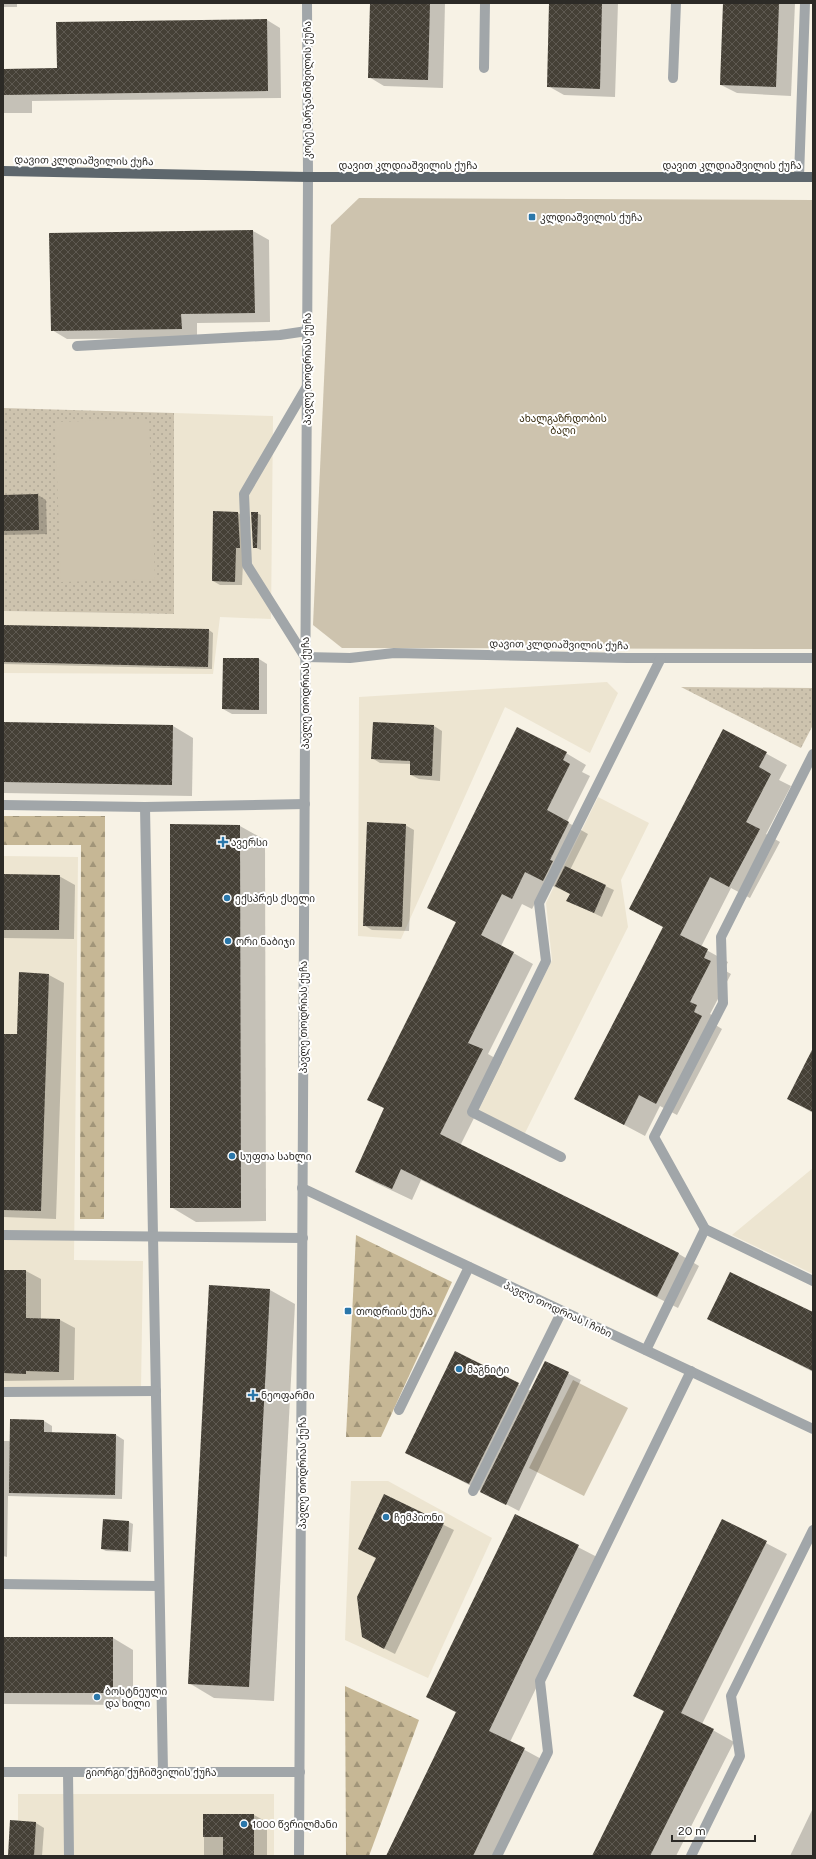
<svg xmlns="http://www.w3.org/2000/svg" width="816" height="1859" font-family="Figtree,'Noto Sans Georgian',sans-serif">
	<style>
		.built { fill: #ede5d1 }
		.grass { fill: url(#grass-dots) }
		.forest { fill: url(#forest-firs) }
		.park { fill: #cdc3ae }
		.shadow { fill: #0003 }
		.building { fill: url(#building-cross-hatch) }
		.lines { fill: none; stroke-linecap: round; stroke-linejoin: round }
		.minor { stroke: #a1a6a9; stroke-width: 10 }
		.major { stroke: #5e676d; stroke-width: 10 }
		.poi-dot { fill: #2a77aa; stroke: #fff; stroke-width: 1.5 }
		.labels { text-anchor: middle; stroke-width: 4; stroke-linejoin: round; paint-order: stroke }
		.street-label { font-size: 10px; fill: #2c2a26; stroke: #fff }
		.poi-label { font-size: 10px; fill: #2c2a26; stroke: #fff; text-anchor: start }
		.park-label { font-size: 10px; fill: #34280a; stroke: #fff }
	</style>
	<defs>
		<pattern id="grass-dots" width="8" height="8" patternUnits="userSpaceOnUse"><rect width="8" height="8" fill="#cdc3ae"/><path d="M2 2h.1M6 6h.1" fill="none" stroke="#b0a896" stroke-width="1.8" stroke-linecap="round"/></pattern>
		<pattern id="forest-firs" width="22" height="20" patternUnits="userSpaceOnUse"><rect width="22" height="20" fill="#c6b795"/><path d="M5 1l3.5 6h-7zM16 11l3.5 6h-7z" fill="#a19579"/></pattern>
		<pattern id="building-cross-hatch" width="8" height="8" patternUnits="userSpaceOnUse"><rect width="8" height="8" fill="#454036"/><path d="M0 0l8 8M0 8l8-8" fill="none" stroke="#5e5951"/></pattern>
	</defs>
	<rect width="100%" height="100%" fill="#f7f2e5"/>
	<g class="built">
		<polygon points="174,413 273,416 271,619 220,617 213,674 3,673 3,611 174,614"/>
		<polygon points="607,682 618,693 590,753 505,707 401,939 358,936 359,697"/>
		<polygon points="598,797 649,823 621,880 628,927 524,1135 478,1111 552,960 546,903"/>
		<polygon points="3,856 78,857 74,1260 143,1261 141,1389 3,1387"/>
		<polygon points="813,1168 813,1274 732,1235"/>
		<polygon points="351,1481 388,1481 492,1538 428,1678 345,1640"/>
		<rect x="18" y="1794" width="256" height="62"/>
	</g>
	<g class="grass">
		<polygon points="3,408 174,413 174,614 3,611"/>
		<polygon points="681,687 813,688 813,725 801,748"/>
	</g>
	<g class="forest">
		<polygon points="3,816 105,816 104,1219 80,1219 81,845 3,845"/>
		<polygon points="356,1235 452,1282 381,1437 346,1437"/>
		<polygon points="345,1686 419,1720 369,1856 346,1856"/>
	</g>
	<g class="park">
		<polygon points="359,198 813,200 813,649 342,648 313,625 331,225"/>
		<polygon points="149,419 155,579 61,582 55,422"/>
		<polygon points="573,1380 628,1408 584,1496 529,1468"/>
	</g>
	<g class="shadow">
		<rect x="3" y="3" width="14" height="4"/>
		<polygon points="371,3 445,3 443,88 384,86 369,77"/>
		<polygon points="550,3 618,3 615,97 564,95 548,86"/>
		<polygon points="724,3 795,3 791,96 737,93 721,85"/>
		<polygon points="267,20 280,28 281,98 32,101 32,113 3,113 3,70 58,69"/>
		<polygon points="253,231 269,240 270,322 197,323 197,338 67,339 52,330 50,234"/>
		<polygon points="38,495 46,500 47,534 3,535 3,496"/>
		<polygon points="238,513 245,517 242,585 220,585 213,581"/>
		<polygon points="257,513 261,515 261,550 254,547"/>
		<polygon points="3,626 209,630 213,633 212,669 3,664"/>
		<polygon points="259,659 267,664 267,714 232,714 223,709"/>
		<polygon points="3,723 173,726 193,738 192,796 3,793"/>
		<polygon points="434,726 442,731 440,781 419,779 411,775 411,764 380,763 372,758"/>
		<polygon points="723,730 787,765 779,780 791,786 766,834 780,842 750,898 731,888 701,947 728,962 724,970 731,974 710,1014 717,1018 714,1024 722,1029 677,1115 660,1106 645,1136 596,1110 664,927 631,909"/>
		<polygon points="566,753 586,765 582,772 590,776 567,822 588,834 570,870 614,890 602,917 568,901 571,894 546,883 532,909 522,904 501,946 533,964 488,1054 502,1062 460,1146 679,1254 699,1266 678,1308 421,1180 412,1200 376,1183 356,1172 385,1109 369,1100 457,923 428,907"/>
		<polygon points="171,825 240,826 265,840 266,1221 196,1222 171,1207"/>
		<polygon points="405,825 414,830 409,931 372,930 364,925"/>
		<polygon points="3,875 59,876 75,885 74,939 3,938"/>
		<polygon points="20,973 49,975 64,983 56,1219 3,1217 3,1035 18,1036"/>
		<polygon points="813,1050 813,1113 788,1099"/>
		<polygon points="3,1271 26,1271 41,1279 41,1319 60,1320 75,1328 74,1380 3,1381"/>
		<polygon points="210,1286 270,1290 295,1304 274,1701 214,1698 189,1683"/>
		<polygon points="813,1313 813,1372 708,1318"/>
		<polygon points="455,1352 531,1391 545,1362 581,1380 519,1511 406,1452"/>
		<polygon points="44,1421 52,1426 52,1433 116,1435 124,1440 122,1499 8,1496 7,1557 3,1556 3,1441 11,1441"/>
		<polygon points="385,1496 454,1530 395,1654 373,1643 377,1558"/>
		<polygon points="516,1515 599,1558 510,1742 545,1761 499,1856 387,1856 457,1713 427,1697"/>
		<polygon points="722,1520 787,1554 702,1724 734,1742 676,1856 593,1856 665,1712 634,1695"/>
		<polygon points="104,1521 129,1522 133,1524 131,1552 106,1551 102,1549"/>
		<polygon points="3,1638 113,1638 133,1650 133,1705 3,1704"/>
		<polygon points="813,1808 813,1856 790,1856"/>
		<polygon points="204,1815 254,1815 267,1822 267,1856 204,1856"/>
		<polygon points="36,1823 44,1828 42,1856 9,1856"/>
	</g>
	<g class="building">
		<polygon points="370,3 430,3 428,80 368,78"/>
		<polygon points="549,3 602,3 600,89 547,87"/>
		<polygon points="723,3 779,3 776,87 720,85"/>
		<polygon points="267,19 268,91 3,95 3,69 57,68 56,22"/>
		<polygon points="253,230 255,313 181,314 182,329 51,331 49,233"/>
		<polygon points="38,494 39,530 3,531 3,495"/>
		<polygon points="213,511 238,512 240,548 236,548 235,582 212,581"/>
		<polygon points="251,512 258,512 257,548 253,548"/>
		<polygon points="3,625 209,629 208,667 3,662"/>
		<polygon points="223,658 259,658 259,710 222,709"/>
		<polygon points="3,722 173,725 172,785 3,782"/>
		<polygon points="373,722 434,725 432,776 410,775 410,761 371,759"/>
		<polygon points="517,727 567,752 563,760 570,764 547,810 569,822 550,860 553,861 543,881 525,872 512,899 502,894 481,935 514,952 468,1043 483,1049 440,1134 679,1253 657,1297 401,1169 392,1189 355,1172 384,1108 367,1100 456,922 427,908"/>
		<polygon points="723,729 767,752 759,767 771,774 746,822 760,829 729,887 710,877 680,935 708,949 704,958 711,961 690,1002 697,1005 694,1012 702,1016 656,1104 639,1095 624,1125 574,1099 663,927 629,909"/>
		<polygon points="367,822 406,824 402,927 363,926"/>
		<polygon points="170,824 240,825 241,1208 170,1208"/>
		<polygon points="565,866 606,885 594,913 566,901 570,894 555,886"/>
		<polygon points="3,874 60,875 59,930 3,930"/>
		<polygon points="19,972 49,974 41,1211 3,1210 3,1034 17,1034"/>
		<polygon points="813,1048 813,1112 787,1099"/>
		<polygon points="3,1270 26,1270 26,1318 60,1319 59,1372 26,1371 26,1374 3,1373"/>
		<polygon points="730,1272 813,1312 813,1371 707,1319"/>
		<polygon points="209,1285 270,1289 249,1687 188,1684"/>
		<polygon points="455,1351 519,1383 469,1484 405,1453"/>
		<polygon points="545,1361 569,1372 506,1505 480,1492 481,1490"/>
		<polygon points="10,1419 44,1420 44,1432 116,1434 115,1495 9,1493"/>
		<polygon points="384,1494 444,1523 384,1649 362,1637 357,1597 376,1558 358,1549"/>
		<polygon points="515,1514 579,1545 489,1731 525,1748 473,1856 386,1856 456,1712 426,1697"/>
		<polygon points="103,1519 129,1521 128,1551 101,1549"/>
		<polygon points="722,1519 767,1541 681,1713 714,1729 650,1856 592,1856 664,1711 633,1696"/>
		<rect x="3" y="1637" width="110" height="56"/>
		<polygon points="203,1814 254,1814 254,1856 223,1856 223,1837 203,1837"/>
		<polygon points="10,1820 36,1822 34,1856 8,1856"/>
	</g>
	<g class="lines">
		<g class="minor">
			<polyline points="484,68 485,3"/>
			<polyline points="673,78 676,3"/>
			<polyline points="799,177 805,3"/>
			<polyline points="77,346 280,335 307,331"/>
			<polyline points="305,657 350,658 394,653 627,658 813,658"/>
			<polyline points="305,657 247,565 244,494 306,388"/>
			<polyline points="3,805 145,807 305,804"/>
			<polyline points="145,807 163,1772"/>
			<polyline points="561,1157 472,1112 546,961 539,903 661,658"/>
			<polyline points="302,1188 813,1429"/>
			<polyline points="705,1229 654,1137 723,1003 721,937 813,754"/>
			<polyline points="3,1235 303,1238"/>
			<polyline points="646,1350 705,1229 813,1281"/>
			<polyline points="3,1392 156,1391"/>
			<polyline points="399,1410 469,1267"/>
			<polyline points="473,1491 562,1311"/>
			<polyline points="3,1584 159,1586"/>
			<polyline points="3,1772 300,1772"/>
			<polyline points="68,1772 69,1856"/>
			<polyline points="299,1856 308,177 307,3"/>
			<polyline points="497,1856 548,1752 540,1681 691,1371"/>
			<polyline points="691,1856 740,1756 731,1696 813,1530"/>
		</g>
		<polyline class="major" points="3,171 308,177 813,177"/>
	</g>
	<g class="poi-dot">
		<rect x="528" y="213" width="8" height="8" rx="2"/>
		<path d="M221 836h4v4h4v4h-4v4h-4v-4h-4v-4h4z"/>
		<circle cx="227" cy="898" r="4"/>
		<circle cx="228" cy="941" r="4"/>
		<circle cx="232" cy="1156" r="4"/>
		<rect x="344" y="1307" width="8" height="8" rx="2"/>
		<circle cx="459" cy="1369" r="4"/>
		<path d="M251 1389h4v4h4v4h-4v4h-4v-4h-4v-4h4z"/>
		<circle cx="386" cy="1517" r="4"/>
		<circle cx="97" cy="1697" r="4"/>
		<circle cx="244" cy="1824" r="4"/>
	</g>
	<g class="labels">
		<g class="street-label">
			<text transform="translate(307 90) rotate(-90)" y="4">კოტე მარჯანიშვილის ქუჩა</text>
			<text transform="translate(84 160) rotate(1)" y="4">დავით კლდიაშვილის ქუჩა</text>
			<text x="408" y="169">დავით კლდიაშვილის ქუჩა</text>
			<text x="732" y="169">დავით კლდიაშვილის ქუჩა</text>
			<text transform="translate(307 369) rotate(-90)" y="4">პავლე თოდრიას ქუჩა</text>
			<text transform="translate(559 644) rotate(1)" y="4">დავით კლდიაშვილის ქუჩა</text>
			<text transform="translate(305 693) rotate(-90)" y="4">პავლე თოდრიას ქუჩა</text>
			<text transform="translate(303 1017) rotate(-90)" y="4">პავლე თოდრიას ქუჩა</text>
			<text transform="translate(558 1309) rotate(25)" y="4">პავლე თოდრიას I ჩიხი</text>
			<text transform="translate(302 1473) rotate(-90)" y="4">პავლე თოდრიას ქუჩა</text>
			<text x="151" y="1776">გიორგი ქუჩიშვილის ქუჩა</text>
		</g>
		<g class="poi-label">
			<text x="540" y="221">კლდიაშვილის ქუჩა</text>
			<text x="231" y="846">ავერსი</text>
			<text x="235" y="902">ექსპრეს ქსელი</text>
			<text x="236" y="945">ორი ნაბიჯი</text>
			<text x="240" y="1160">სუფთა სახლი</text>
			<text x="356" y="1315">თოდრიის ქუჩა</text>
			<text x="467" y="1373">მაგნიტი</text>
			<text x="261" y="1399">ნეოფარმი</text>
			<text x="394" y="1521">ჩემპიონი</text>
			<text x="105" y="1695">ბოსტნეული<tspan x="105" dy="12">და ხილი</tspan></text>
			<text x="252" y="1828">1000 წვრილმანი</text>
		</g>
		<g class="park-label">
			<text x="563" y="422">ახალგაზრდობის<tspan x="563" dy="12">ბაღი</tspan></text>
		</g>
	</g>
	<rect width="816" height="1859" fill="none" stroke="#2c2a26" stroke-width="8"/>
	<path d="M672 1835v6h83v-6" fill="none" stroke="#2c2a26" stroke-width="2"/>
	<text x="678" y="1835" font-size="12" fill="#2c2a26" stroke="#ffffff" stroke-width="3" paint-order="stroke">20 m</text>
</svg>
